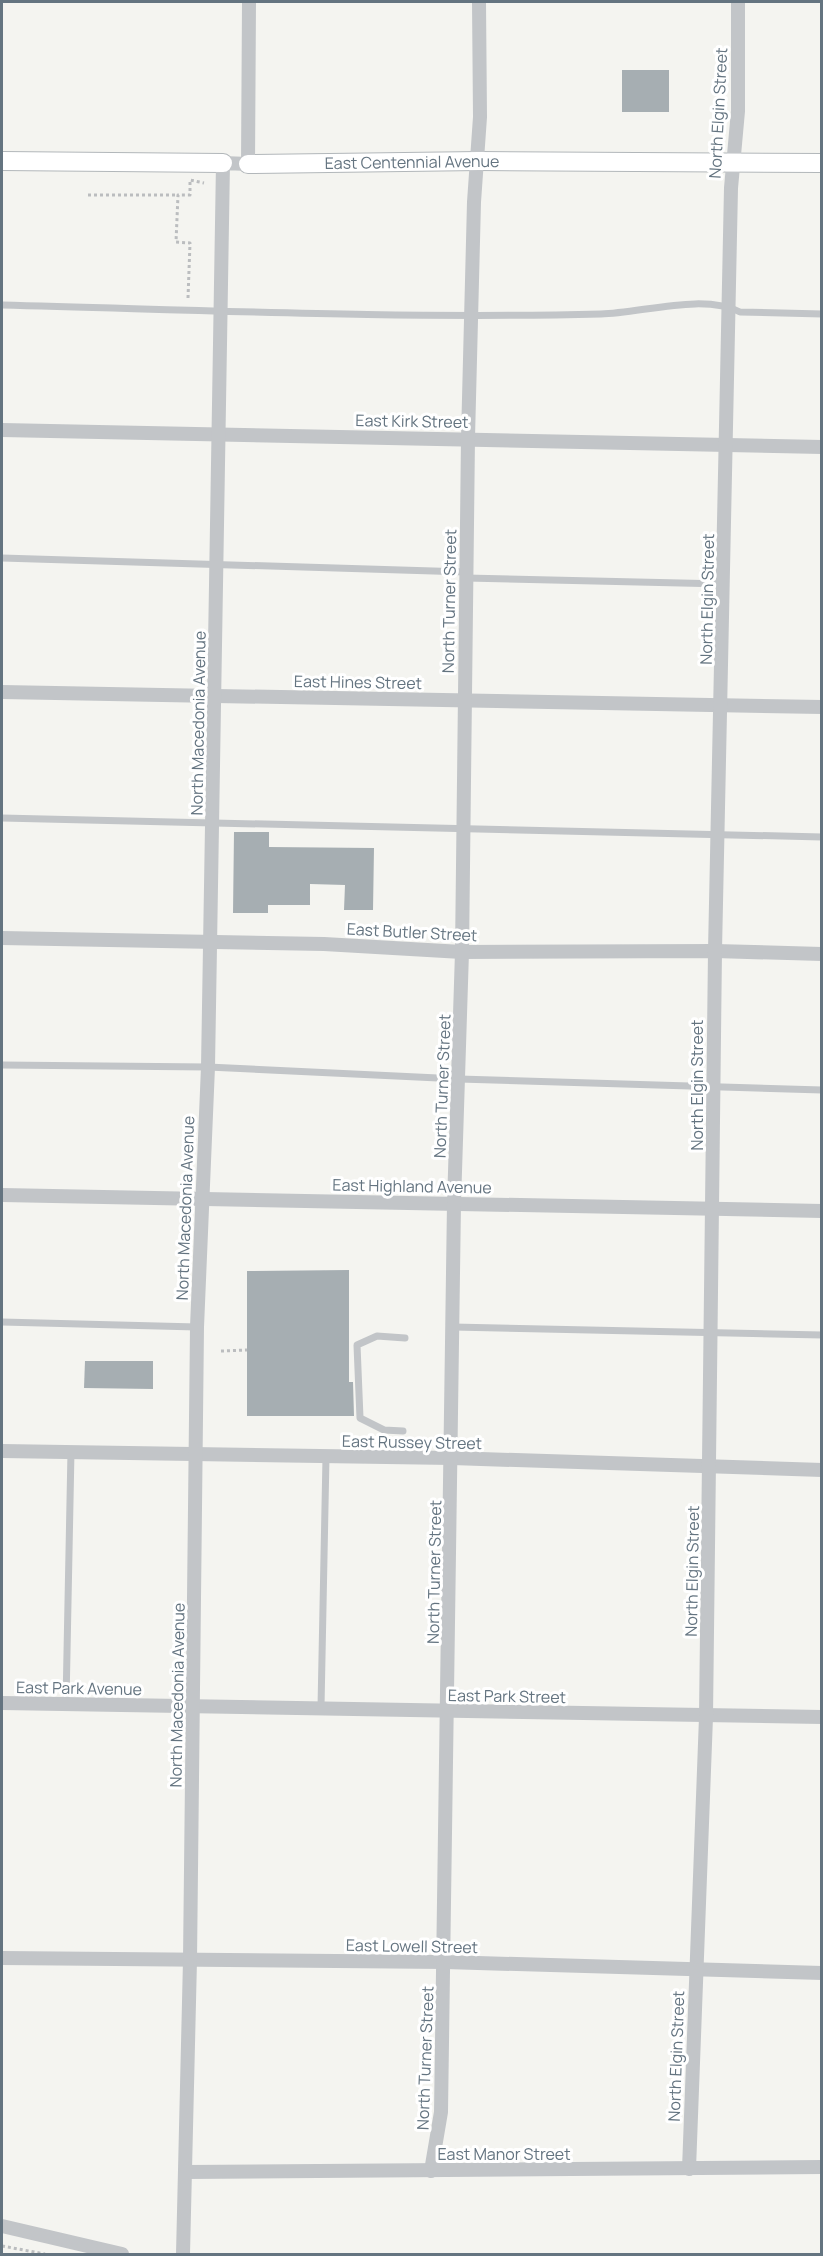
<svg xmlns="http://www.w3.org/2000/svg" width="823" height="2256" font-family="Manrope,sans-serif">
	<style>
		.building { fill: #a6aeb2 }
		.lines { fill: none; stroke-linecap: round; stroke-linejoin: round }
		.secondary-casing { stroke: #b2b7ba; stroke-width: 20 }
		.path { stroke: #bbbdbf; stroke-width: 3; stroke-dasharray: 3 3; stroke-linecap: butt }
		.lane { stroke: #c2c5c8; stroke-width: 7 }
		.street { stroke: #c2c5c8; stroke-width: 14 }
		.secondary { stroke: #fff; stroke-width: 18 }
		.labels { text-anchor: middle; stroke-width: 6; stroke-linejoin: round; paint-order: stroke }
		.street-label { font-size: 16px; fill: #647480; stroke: #fff }
	</style>
	<rect width="100%" height="100%" fill="#f4f4f0"/>
	<g class="building">
		<rect x="622" y="70" width="47" height="42"/>
		<polygon points="234,832 269,832 269,847 374,848 373,910 344,910 345,885 310,884 310,905 268,905 268,913 233,913"/>
		<polygon points="349,1270 349,1382 353,1382 354,1416 247,1416 247,1271"/>
		<polygon points="85,1361 153,1361 153,1389 84,1388"/>
	</g>
	<g class="lines">
		<g class="secondary-casing">
			<g id="secondary">
				<polyline points="2,161 223,163"/>
				<path id="s1" d="M248,164L479,161L822,163"/>
			</g>
		</g>
		<g class="path">
			<polyline points="88,195 178,195"/>
			<polyline points="188,298 190,243 176,242 178,195 190,195 190,180 204,183"/>
			<polyline points="221,1351 247,1350"/>
			<polyline points="2,2246 45,2254"/>
		</g>
		<g class="lane">
			<path d="M2,305C201,310 401,319 601,314C642,313 703,293 740,312L822,314"/>
			<polyline points="2,558 466,572"/>
			<polyline points="466,578 724,584"/>
			<polyline points="2,818 822,837"/>
			<polyline points="2,1065 208,1067 459,1079 822,1090"/>
			<polyline points="2,1322 197,1327"/>
			<polyline points="453,1327 822,1335"/>
			<polyline points="403,1431 384,1430 360,1418 357,1345 377,1336 405,1338"/>
			<polyline points="66,1703 71,1451"/>
			<polyline points="321,1707 326,1457"/>
		</g>
		<g class="street">
			<polyline points="2,430 822,447"/>
			<polyline points="2,692 822,707"/>
			<polyline points="2,938 324,944 462,952 715,951 822,954"/>
			<polyline points="2,1195 822,1211"/>
			<polyline points="2,1451 452,1458 822,1470"/>
			<polyline points="2,1703 822,1717"/>
			<polyline points="2,1958 445,1962 822,1973"/>
			<polyline points="689,2169 706,1717 715,951 731,188 738,111 738,2"/>
			<polyline points="431,2171 441,2112 454,1203 462,952 468,438 474,202 480,117 479,2"/>
			<polyline points="187,2172 822,2167"/>
			<polyline points="2,2226 122,2254"/>
			<polyline points="183,2254 190,1960 197,1327 208,1067 223,163 248,164 249,2"/>
		</g>
		<use href="#secondary" class="secondary"/>
	</g>
	<g class="labels">
		<g class="street-label">
			<text transform="translate(718 113) rotate(-87)" y="6">North Elgin Street</text>
			<text dy="6" stroke="none"><textPath href="#s1" startOffset="164">East Centennial Avenue</textPath></text>
			<text transform="translate(412 421) rotate(1)" y="6">East Kirk Street</text>
			<text transform="translate(707 599) rotate(-89)" y="6">North Elgin Street</text>
			<text transform="translate(449 601) rotate(-89)" y="6">North Turner Street</text>
			<text transform="translate(358 682) rotate(1)" y="6">East Hines Street</text>
			<text transform="translate(198 723) rotate(-89)" y="6">North Macedonia Avenue</text>
			<text transform="translate(412 932) rotate(3)" y="6">East Butler Street</text>
			<text transform="translate(697 1085) rotate(-90)" y="6">North Elgin Street</text>
			<text transform="translate(442 1086) rotate(-88)" y="6">North Turner Street</text>
			<text transform="translate(412 1186) rotate(1)" y="6">East Highland Avenue</text>
			<text transform="translate(185 1208) rotate(-88)" y="6">North Macedonia Avenue</text>
			<text transform="translate(412 1442) rotate(1)" y="6">East Russey Street</text>
			<text transform="translate(692 1571) rotate(-89)" y="6">North Elgin Street</text>
			<text transform="translate(434 1572) rotate(-89)" y="6">North Turner Street</text>
			<text transform="translate(79 1688) rotate(1)" y="6">East Park Avenue</text>
			<text transform="translate(177 1695) rotate(-89)" y="6">North Macedonia Avenue</text>
			<text transform="translate(507 1696) rotate(1)" y="6">East Park Street</text>
			<text transform="translate(412 1946) rotate(1)" y="6">East Lowell Street</text>
			<text transform="translate(676 2056) rotate(-88)" y="6">North Elgin Street</text>
			<text transform="translate(425 2058) rotate(-88)" y="6">North Turner Street</text>
			<text x="504" y="2160">East Manor Street</text>
		</g>
	</g>
	<rect width="823" height="2256" fill="none" stroke="#647480" stroke-width="6"/>
</svg>
